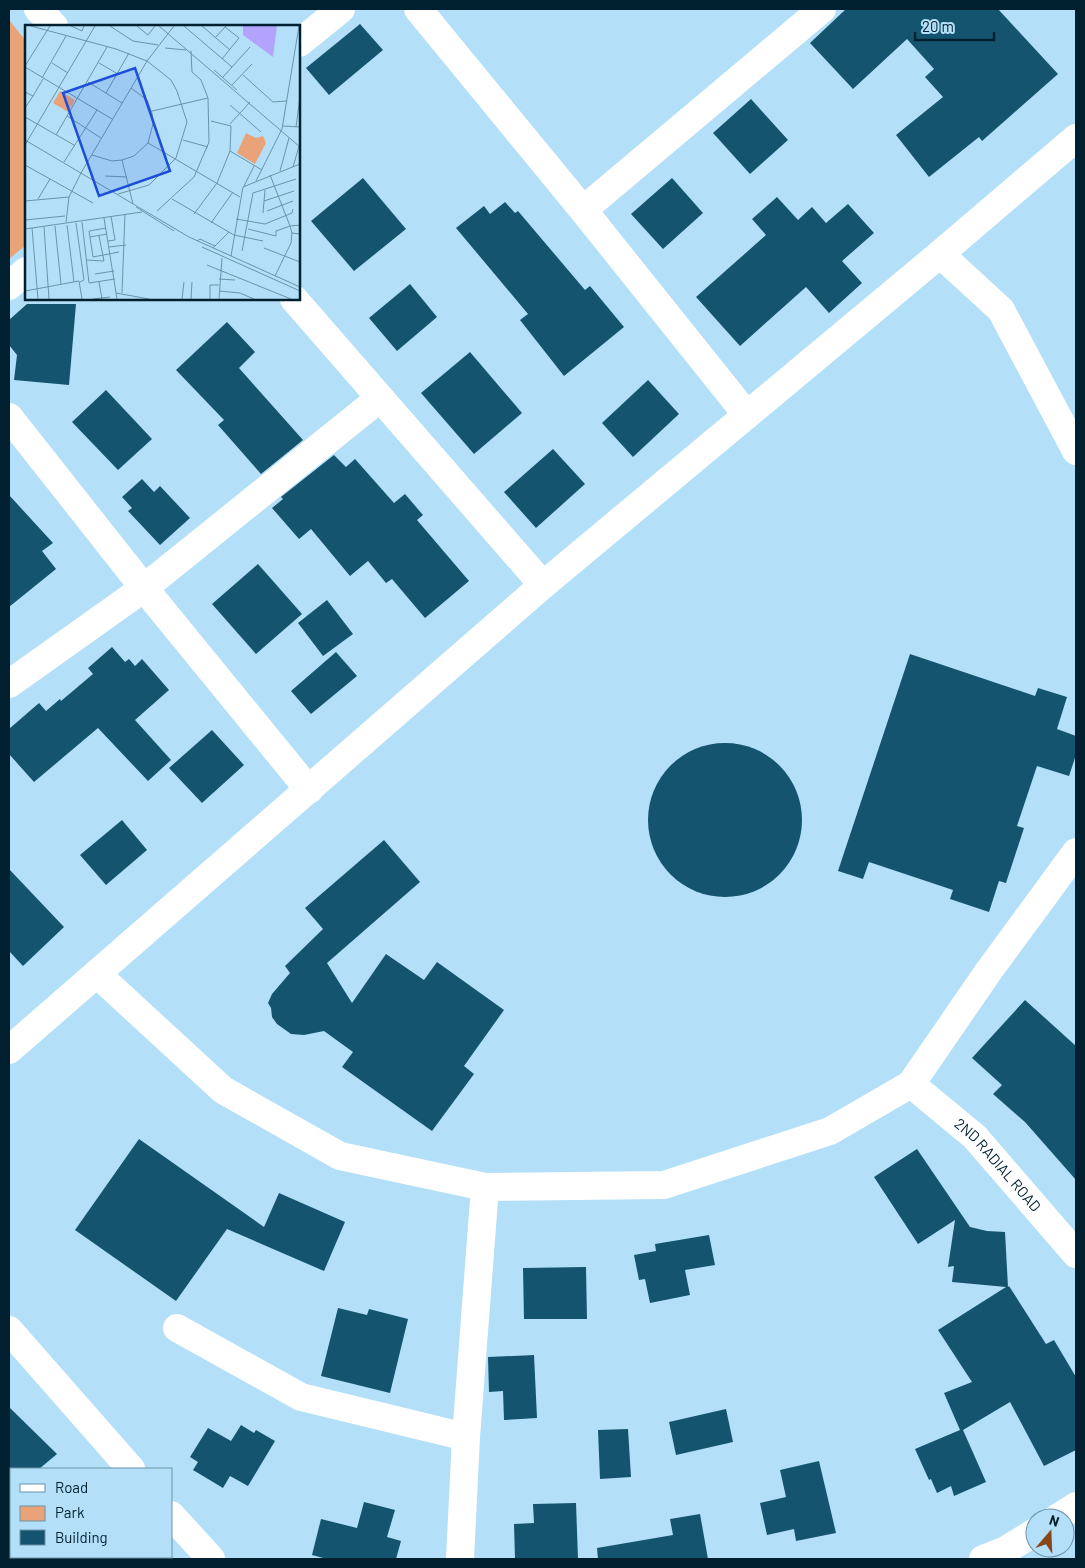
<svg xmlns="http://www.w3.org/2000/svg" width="1085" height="1568" font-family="Barlow,sans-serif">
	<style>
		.green { fill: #eaa379 }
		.building { fill: #14546f }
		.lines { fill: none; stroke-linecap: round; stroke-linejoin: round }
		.street { stroke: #fff; stroke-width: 28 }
		.secondary { stroke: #fff; stroke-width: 28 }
		.labels { text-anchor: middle; stroke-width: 5; stroke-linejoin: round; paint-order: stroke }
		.street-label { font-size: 15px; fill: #00202f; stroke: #b3e0f8 }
		.inset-road { fill: none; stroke: #6b93a8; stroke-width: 1 }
		.view { fill: #1d4ed8; fill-opacity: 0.15; stroke: #1d4ed8; stroke-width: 2.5 }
		.inset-edge { fill: none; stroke: #00202f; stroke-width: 2.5 }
	</style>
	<rect width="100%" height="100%" fill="#b3e0f8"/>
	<polygon class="green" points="9,20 26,41 26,245 9,259"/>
	<g class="building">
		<polygon points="846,9 998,9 1058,74 982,141 979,137 929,177 896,135 943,97 925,77 934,69 907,39 853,89 810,43"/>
		<polygon points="360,24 383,50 329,95 306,68"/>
		<polygon points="751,99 788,140 750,174 713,133"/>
		<polygon points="363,178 406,229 354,271 311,221"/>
		<polygon points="672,178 703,213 663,249 631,214"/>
		<polygon points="777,197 798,220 812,207 826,223 848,204 874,233 842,261 862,283 829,313 806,287 740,346 696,297 766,235 752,219"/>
		<polygon points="505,202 515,213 518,211 585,290 590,286 624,327 564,376 520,320 528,314 456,228 484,206 490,214"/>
		<polygon points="410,284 437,317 397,351 369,318"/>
		<polygon points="27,304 76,304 69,385 14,380 17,355 9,345 9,320"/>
		<polygon points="227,322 255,352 239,368 303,440 261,474 218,425 224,420 176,370"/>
		<polygon points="470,352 522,413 474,454 421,393"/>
		<polygon points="648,380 679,414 633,457 602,423"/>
		<polygon points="106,390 152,439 118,470 72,422"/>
		<polygon points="553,449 585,484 536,528 504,492"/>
		<polygon points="334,455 346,467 355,459 394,503 405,494 423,515 417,520 469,581 425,618 392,579 386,583 368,561 350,576 311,529 299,539 272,508 283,499 281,497"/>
		<polygon points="142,479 154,492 160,486 190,518 160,545 128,511 132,508 122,497"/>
		<polygon points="9,495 53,543 42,551 56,569 9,607"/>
		<polygon points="258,564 302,614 256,654 212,604"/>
		<polygon points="327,600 353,634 323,656 298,623"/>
		<polygon points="112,647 125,662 129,659 135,666 142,659 169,690 135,720 171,760 148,781 98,728 34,782 9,754 9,729 39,703 46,711 60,699 61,701 93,674 88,668"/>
		<polygon points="336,652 357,676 311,714 291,691"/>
		<polygon points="910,654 1035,696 1038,688 1067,697 1057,729 1076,736 1076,755 1069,776 1037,766 1017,826 1024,828 1006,883 999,881 989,912 950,899 953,890 869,862 863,879 838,871"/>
		<polygon points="212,730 244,765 202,803 169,768"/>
		<circle cx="725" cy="820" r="77"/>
		<polygon points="122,820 147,850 106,885 80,855"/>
		<polygon points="384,840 420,882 327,963 352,1003 386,954 424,980 437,962 504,1010 464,1066 474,1074 432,1131 342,1067 353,1052 324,1031 304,1035 291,1034 277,1024 272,1017 271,1008 268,1003 272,994 290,973 285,966 323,929 305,908"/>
		<polygon points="9,869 64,927 23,966 9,951"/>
		<polygon points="1025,1000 1076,1046 1076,1180 1025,1122 993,1094 1002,1085 972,1058"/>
		<polygon points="139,1139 264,1227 279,1193 345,1222 324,1271 227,1229 176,1301 75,1230"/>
		<polygon points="917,1149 970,1227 987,1231 1005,1232 1008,1287 1009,1286 1046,1344 1054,1340 1076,1377 1076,1450 1044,1466 1010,1402 963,1430 986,1482 954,1496 951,1486 937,1493 931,1479 929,1480 915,1449 960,1430 944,1393 972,1382 938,1330 1006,1287 952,1282 954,1266 948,1267 955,1220 918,1244 874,1177"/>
		<polygon points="709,1235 715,1265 685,1270 690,1295 650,1303 645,1279 639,1280 634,1255 656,1251 655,1244"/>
		<polygon points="586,1267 587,1319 524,1319 523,1268"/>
		<polygon points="338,1308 367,1315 369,1309 408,1319 390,1393 321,1376"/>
		<polygon points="534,1355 537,1418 504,1420 503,1391 489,1392 488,1357"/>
		<polygon points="9,1407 57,1454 39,1469 9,1469"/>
		<polygon points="726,1409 733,1442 676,1455 669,1422"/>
		<polygon points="241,1425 254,1433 256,1430 275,1441 248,1486 230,1476 223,1488 193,1470 198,1462 190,1457 208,1428 231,1441"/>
		<polygon points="628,1429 631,1477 600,1479 598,1430"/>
		<polygon points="819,1461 836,1533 796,1541 794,1529 767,1535 760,1503 786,1497 780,1470"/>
		<polygon points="364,1502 395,1510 387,1537 401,1541 396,1559 327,1559 312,1555 321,1519 357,1528"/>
		<polygon points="576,1503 578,1559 515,1559 514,1524 534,1523 533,1504"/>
		<polygon points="700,1514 708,1559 598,1559 597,1548 673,1535 670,1519"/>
	</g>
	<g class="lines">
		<g class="street">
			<polyline points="38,9 54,26"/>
			<polyline points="418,9 583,210 747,415"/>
			<polyline points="299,43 341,9"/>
			<polyline points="583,210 822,9"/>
			<polyline points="940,254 1001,310 1076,451"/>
			<polyline points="9,286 26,271"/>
			<polyline points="294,299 543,585"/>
			<polyline points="9,417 144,588 309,790"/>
			<polyline points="9,684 144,588 380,398"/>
			<polyline points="97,974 223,1090 340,1156 485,1187 664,1185 830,1131 911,1084 988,972 1076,852"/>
			<path id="s1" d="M911,1084L975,1137L1076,1254"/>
			<polyline points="177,1328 301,1397 466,1437"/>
			<polyline points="1057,1518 1076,1506"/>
			<polyline points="54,1559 57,1557"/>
			<polyline points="460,1559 466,1437 485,1187"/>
			<polyline points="983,1559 1006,1550 1035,1532"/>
		</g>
		<g class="secondary">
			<polyline points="9,1050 543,585 940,254 1076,138"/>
			<polyline points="9,1330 131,1469"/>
			<polyline points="171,1515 211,1559"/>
		</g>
	</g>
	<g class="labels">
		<g class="street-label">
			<text dy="5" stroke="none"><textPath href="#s1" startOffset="119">2ND RADIAL ROAD</textPath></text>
		</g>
	</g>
	<g transform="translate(25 25)">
		<rect width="275" height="275" fill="#b3e0f8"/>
		<path d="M35,66L50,75L43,87L28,78ZM221,108L231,113L238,111L241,118L230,139L212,128Z" fill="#eaa379"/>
		<path d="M218,1H252L248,32L218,10Z" fill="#b4a3fc"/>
		<path class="inset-road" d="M6,1L91,24L122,36L146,55L152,66L162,97L151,133L124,160L93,169M46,1L57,6L59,1M85,1L108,16L133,20M112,1L123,10L130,1M134,1L275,122M159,1L207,42M177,1L205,25M190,13L201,1M140,23L161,25M197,34L214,13L200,2M27,38L43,48M74,38L93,49M0,41L25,1M0,42L87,94M189,45L212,65M218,50L248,77L261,76M198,52L225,22M17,53L41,11M63,57L97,78M207,60L227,39M0,67L8,71L0,83M81,68L104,28M8,71L18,54M205,80L236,107M127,86L183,73M42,91L76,113M0,92L49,120M205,99L225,77M258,101L275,102M271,102L275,72M31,110L82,22M0,115L164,212L275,262M158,115L183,122M123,118L215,172M0,120L70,1M205,126L237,145M67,130L87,136L97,135L109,131L123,118L128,99L127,88L122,75L106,63M97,135L108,179M39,137L72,85M0,140L68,178M268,142L275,118M255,146L264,113M80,151L102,152M231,156L257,104L274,1M219,161L229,141M13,174L25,154M147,174L209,210L238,216M0,176L44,172M239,176L269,166M111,182L149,206M132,186L169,152L184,117L183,73L176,55L167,47L166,26M242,186L268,176M238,188L240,165M169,189L192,158L205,126L206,101L186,96M79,193L92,274M211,194L240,199L267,188L268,184M0,195L40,191M41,197L44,172L56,148L122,36L149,1M57,197L64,258L90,254M51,198L59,255L55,257M186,198L208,167M42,200L49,257M275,200L265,201L267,208L275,209M30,201L36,259M19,202L24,274M7,203L13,274M81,203L64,206L68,232L94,227M0,204L117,187M223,204L251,211V206L265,201L245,150M65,212L82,209M83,216L90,215L86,191M172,216L175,214L190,221M84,222L101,220M177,222L275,266M188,223L204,207M239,223L275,237M217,226L228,168L271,154M206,231L218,162L275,139M62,235L79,236L74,211M182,240L266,274M70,249L89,246M250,251L266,218L267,208M194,254L210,255M74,257L77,274M0,266L54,256L57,274M194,266L215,268L229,274M91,268L124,274M97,268L100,189M68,274L85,272M157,274L159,257M166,274L167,257M185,274V260H194M194,274L197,233"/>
		<path class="view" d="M110,43L145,146L74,171L38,68Z"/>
		<rect width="275" height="275" class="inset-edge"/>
	</g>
	<rect width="1085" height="1568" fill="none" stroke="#00202f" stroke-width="20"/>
	<rect x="10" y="1468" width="162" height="90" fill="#b3e0f8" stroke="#6b93a8"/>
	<rect x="20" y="1484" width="25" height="8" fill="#ffffff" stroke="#6b93a8"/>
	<text x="55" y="1493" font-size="15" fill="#00202f">Road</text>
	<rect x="20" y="1506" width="25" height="15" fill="#eaa379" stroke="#6b93a8"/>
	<text x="55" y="1518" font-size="15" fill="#00202f">Park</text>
	<rect x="20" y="1530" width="25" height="15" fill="#14546f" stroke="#6b93a8"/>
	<text x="55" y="1543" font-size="15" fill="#00202f">Building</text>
	<g transform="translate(1050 1533) rotate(19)"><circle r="24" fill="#b3e0f8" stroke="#6b93a8"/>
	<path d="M0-4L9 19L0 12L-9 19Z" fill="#894616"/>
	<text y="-8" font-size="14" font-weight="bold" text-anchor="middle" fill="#00202f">N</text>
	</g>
	<path d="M915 32v8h79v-8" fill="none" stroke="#00202f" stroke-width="2.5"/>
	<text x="922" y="32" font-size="15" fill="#00202f" stroke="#b3e0f8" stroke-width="4" paint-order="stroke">20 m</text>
</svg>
